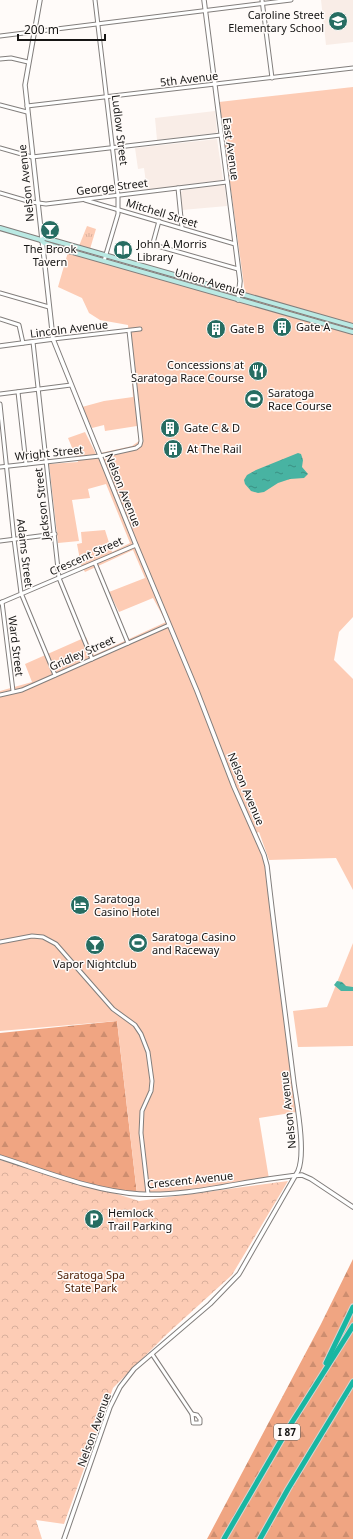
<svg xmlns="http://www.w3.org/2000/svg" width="353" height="1539" font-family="'Noto Sans',sans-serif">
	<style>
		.built { fill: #f9ede7 }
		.grass { fill: url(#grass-tufts) }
		.forest { fill: url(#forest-firs) }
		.park { fill: url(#park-crowns) }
		.garden { fill: #fdccb5 }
		.water { fill: url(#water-ripples) }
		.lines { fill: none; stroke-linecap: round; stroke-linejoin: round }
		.minor-casing { stroke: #827e7c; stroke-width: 5 }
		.tertiary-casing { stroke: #827e7c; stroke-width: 5.5 }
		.secondary-casing { stroke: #827e7c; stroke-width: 6 }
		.motorway-casing { stroke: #d5d5d5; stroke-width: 7 }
		.minor { stroke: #fff; stroke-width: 3 }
		.tertiary { stroke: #fff; stroke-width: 3.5 }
		.secondary { stroke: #bae9e3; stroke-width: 4 }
		.motorway { stroke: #18b6a2; stroke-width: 5 }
		.labels { text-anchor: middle; stroke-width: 3; stroke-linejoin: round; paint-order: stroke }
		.shield { fill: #fffbf9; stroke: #5c5a59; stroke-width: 1 }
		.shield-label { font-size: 10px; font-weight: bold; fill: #161514 }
		.poi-label { font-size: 11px; fill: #161514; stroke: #fffbf9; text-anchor: start }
		.street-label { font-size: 11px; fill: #161514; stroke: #fffbf9 }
		.park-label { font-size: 11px; fill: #4e2006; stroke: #fffbf9 }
	</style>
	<defs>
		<pattern id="grass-tufts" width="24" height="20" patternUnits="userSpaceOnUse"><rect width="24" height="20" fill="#fdccb5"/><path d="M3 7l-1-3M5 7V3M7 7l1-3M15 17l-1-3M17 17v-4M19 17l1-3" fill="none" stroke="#d8ae9b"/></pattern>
		<pattern id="forest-firs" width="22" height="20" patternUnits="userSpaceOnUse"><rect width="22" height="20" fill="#f0a582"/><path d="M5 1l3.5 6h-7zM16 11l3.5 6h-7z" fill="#cd8d6f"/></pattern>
		<pattern id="park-crowns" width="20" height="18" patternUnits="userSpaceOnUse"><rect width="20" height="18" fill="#fdccb5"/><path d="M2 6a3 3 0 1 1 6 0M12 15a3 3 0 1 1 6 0" fill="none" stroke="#d8ae9b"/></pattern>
		<pattern id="water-ripples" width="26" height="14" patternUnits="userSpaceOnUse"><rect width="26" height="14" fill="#48b3a2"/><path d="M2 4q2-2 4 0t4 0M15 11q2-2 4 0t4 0" fill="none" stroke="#3b9083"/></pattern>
	</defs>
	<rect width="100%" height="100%" fill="#fffbf9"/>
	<g class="built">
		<polygon points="321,0 353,0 353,42 326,45"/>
		<polygon points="215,111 217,131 216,133 157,140 155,118"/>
		<polygon points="217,139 223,180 147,190 144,168 138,169 135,148"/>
		<polygon points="221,185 224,185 225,187 227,206 182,210 180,193 183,190"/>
	</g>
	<polygon class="grass" points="87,226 96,229 90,249 79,246"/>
	<g class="forest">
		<polygon points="117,1021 137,1194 101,1188 64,1177 0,1155 0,1033"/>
		<polygon points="353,1259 353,1539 207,1539 321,1324"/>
	</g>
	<polygon class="park" points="0,1160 64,1177 139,1201 288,1181 232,1275 167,1334 113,1388 64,1524 36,1520 42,1539 0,1539"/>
	<g class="garden">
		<polygon points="353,87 353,617 339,632 334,660 353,679 353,890 336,858 269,860 259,832 254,834 267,866 297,1112 259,1118 269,1179 195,1190 137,1194 117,1021 0,1031 0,691 32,682 25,664 86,637 94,655 166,622 153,598 119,612 109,592 145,578 133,550 85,572 81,565 77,544 82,543 81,532 105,530 112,552 130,543 106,484 88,489 90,498 72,500 79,541 58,543 49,464 78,462 68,438 85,432 96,454 132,446 139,441 137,426 105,431 104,425 92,428 82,407 104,401 133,397 128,325 100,320 89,313 82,298 58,287 68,252 243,303 245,293 219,102"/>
		<polygon points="353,943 353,1046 298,1047 293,1011 327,1007"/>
	</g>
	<g class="water">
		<polygon points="298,453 301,454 303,460 302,467 308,474 304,478 290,479 278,483 264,492 258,493 251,491 245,484 244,480 247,475 256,470"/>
		<polygon points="337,981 342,982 346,986 353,987 353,991 341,991 334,985"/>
	</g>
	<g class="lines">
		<g class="minor-casing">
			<g id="minor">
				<polyline points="95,0 118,195 118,214 104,261"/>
				<polyline points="262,0 272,78"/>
				<polyline points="0,36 291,0"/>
				<polyline points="0,59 11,58 28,62"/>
				<polyline points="0,105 27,112"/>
				<polyline points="27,106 353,68"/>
				<polyline points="0,148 32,157 221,135"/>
				<polyline points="178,188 182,228"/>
				<polyline points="0,193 31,202 46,204 227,182"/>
				<polyline points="85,200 235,244"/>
				<polyline points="159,221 153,243 154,245 238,269"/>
				<polyline points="0,293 49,307"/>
				<polyline points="0,319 19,325 23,343"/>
				<polyline points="53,339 140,329"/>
				<polyline points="33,342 59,578 92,659"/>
				<polyline points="18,392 26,464"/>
				<polyline points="0,394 71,385"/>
				<polyline points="0,404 14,539 21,593 55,675"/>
				<polyline points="0,467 100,456 136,448 140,445 141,441 129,331"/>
				<polyline points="0,541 55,534"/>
				<polyline points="95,563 128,643"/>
				<polyline points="2,602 13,691"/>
				<polyline points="0,603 136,545"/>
				<polyline points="0,695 22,690 169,625"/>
				<polyline points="0,942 32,936 43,937 56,944 113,1009 135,1025 141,1034 148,1052 152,1081 151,1091 142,1111 141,1133 148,1194"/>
				<polyline points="152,1354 192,1414"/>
				<polygon points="192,1414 197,1415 200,1419 200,1423 193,1423"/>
			</g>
		</g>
		<g class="tertiary-casing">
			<g id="tertiary">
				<path d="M40,0L25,85L53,339L136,545L197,691L234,787L264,855L267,866C275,938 285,1011 294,1084C297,1105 306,1153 298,1171L239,1274L210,1304L134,1369L120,1387L110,1407L64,1539"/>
				<polyline points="204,0 240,281 238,300"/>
				<polyline points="0,346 53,339"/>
				<path d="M0,1157C44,1171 92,1191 139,1194C194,1197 247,1179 302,1175L311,1179L353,1207"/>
			</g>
		</g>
		<g class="secondary-casing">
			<g id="secondary">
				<polyline points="0,228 41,240 44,243 69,251 353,332"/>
				<polyline points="41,240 45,238 353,326"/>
			</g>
		</g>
		<g class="motorway-casing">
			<g id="motorway">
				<polyline points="326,1363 353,1307"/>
				<polyline points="224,1539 289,1427 353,1326"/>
				<polyline points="260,1539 288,1489 353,1382"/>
			</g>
		</g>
		<use href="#minor" class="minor"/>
		<use href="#tertiary" class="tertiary"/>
		<use href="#secondary" class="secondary"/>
		<use href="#motorway" class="motorway"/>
	</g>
	<defs>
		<g id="school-disc" transform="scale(1)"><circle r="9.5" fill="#276d62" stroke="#fffbf9"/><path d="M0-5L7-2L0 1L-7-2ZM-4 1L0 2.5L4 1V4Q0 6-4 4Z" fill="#fff"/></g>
		<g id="bar-disc" transform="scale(1)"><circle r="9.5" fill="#276d62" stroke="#fffbf9"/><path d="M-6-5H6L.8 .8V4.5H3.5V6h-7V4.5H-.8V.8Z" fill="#fff"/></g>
		<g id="library-disc" transform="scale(1)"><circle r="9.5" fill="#276d62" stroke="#fffbf9"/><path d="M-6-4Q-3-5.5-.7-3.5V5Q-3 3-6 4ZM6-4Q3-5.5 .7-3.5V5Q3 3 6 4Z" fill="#fff"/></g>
		<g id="building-disc" transform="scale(1)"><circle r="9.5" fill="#276d62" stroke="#fffbf9"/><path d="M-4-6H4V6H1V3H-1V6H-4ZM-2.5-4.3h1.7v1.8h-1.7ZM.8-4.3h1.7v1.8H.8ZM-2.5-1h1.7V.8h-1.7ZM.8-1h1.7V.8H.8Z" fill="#fff"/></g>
		<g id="restaurant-disc" transform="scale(1)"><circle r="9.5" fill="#276d62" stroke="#fffbf9"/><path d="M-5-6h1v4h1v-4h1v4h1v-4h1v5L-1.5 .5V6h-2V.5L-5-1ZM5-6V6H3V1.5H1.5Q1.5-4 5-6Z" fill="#fff"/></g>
		<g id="stadium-disc" transform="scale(1)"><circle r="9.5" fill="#276d62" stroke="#fffbf9"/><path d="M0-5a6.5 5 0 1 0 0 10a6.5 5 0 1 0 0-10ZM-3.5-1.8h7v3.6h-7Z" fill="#fff"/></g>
		<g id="hotel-disc" transform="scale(1)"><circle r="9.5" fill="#276d62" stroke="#fffbf9"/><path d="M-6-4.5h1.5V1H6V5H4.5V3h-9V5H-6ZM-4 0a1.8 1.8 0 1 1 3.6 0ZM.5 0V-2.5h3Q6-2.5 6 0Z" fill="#fff"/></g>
		<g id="parking-disc" transform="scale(1)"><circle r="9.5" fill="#276d62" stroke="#fffbf9"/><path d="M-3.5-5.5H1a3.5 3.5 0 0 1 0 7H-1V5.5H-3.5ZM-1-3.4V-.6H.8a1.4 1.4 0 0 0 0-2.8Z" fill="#fff"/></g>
	</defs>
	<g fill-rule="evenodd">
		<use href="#school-disc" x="338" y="21"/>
		<use href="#bar-disc" x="50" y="230"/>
		<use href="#library-disc" x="123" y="250"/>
		<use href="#building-disc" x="282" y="327"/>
		<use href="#building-disc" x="216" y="329"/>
		<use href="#restaurant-disc" x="258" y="371"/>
		<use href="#stadium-disc" x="254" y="399"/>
		<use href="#building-disc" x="170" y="428"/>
		<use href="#building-disc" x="173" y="449"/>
		<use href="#hotel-disc" x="80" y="905"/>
		<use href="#stadium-disc" x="138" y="943"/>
		<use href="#bar-disc" x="95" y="945"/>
		<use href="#parking-disc" x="94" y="1219"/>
	</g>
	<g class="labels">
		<rect class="shield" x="274" y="1424" width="26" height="16" rx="3"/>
		<g class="shield-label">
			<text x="287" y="1436">I 87</text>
		</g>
		<g class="poi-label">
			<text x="324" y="19" text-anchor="end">Caroline Street<tspan x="324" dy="13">Elementary School</tspan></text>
			<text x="137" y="248">John A Morris<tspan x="137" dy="13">Library</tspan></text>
			<text x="50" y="253" text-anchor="middle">The Brook<tspan x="50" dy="13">Tavern</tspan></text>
			<text x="296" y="331">Gate A</text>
			<text x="230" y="333">Gate B</text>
			<text x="244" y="369" text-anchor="end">Concessions at<tspan x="244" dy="13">Saratoga Race Course</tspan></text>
			<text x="268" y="397">Saratoga<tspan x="268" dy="13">Race Course</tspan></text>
			<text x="184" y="432">Gate C &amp; D</text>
			<text x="187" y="453">At The Rail</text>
			<text x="94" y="903">Saratoga<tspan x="94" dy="13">Casino Hotel</tspan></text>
			<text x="152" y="941">Saratoga Casino<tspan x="152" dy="13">and Raceway</tspan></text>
			<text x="95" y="968" text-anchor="middle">Vapor Nightclub</text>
			<text x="108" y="1217">Hemlock<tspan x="108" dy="13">Trail Parking</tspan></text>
		</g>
		<g class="street-label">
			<text transform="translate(189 79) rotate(-7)" y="4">5th Avenue</text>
			<text transform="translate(120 130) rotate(83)" y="4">Ludlow Street</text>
			<text transform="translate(231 149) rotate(82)" y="4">East Avenue</text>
			<text transform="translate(26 183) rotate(-96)" y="4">Nelson Avenue</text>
			<text transform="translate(112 187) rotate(-7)" y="4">George Street</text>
			<text transform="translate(162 213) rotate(17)" y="4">Mitchell Street</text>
			<text transform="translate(210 282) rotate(16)" y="4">Union Avenue</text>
			<text transform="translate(69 329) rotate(-7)" y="4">Lincoln Avenue</text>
			<text transform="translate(49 453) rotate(-6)" y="4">Wright Street</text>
			<text transform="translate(123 490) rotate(68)" y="4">Nelson Avenue</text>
			<text transform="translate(42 504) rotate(-96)" y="4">Jackson Street</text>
			<text transform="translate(25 553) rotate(83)" y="4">Adams Street</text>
			<text transform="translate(86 556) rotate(-24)" y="4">Crescent Street</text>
			<text transform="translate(16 646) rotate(83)" y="4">Ward Street</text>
			<text transform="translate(82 653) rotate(-24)" y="4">Gridley Street</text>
			<text transform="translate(246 789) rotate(67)" y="4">Nelson Avenue</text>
			<text transform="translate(288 1110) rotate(-96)" y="4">Nelson Avenue</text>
			<text transform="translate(190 1180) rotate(-6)" y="4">Crescent Avenue</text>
			<text transform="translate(94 1430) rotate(-70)" y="4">Nelson Avenue</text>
		</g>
		<g class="park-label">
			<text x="91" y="1279">Saratoga Spa<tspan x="91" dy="13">State Park</tspan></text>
		</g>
	</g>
	<path d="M18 34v6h87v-6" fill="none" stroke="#161514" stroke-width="2"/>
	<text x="24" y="34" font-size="12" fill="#161514" stroke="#fffbf9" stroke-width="3" paint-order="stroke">200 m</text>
</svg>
